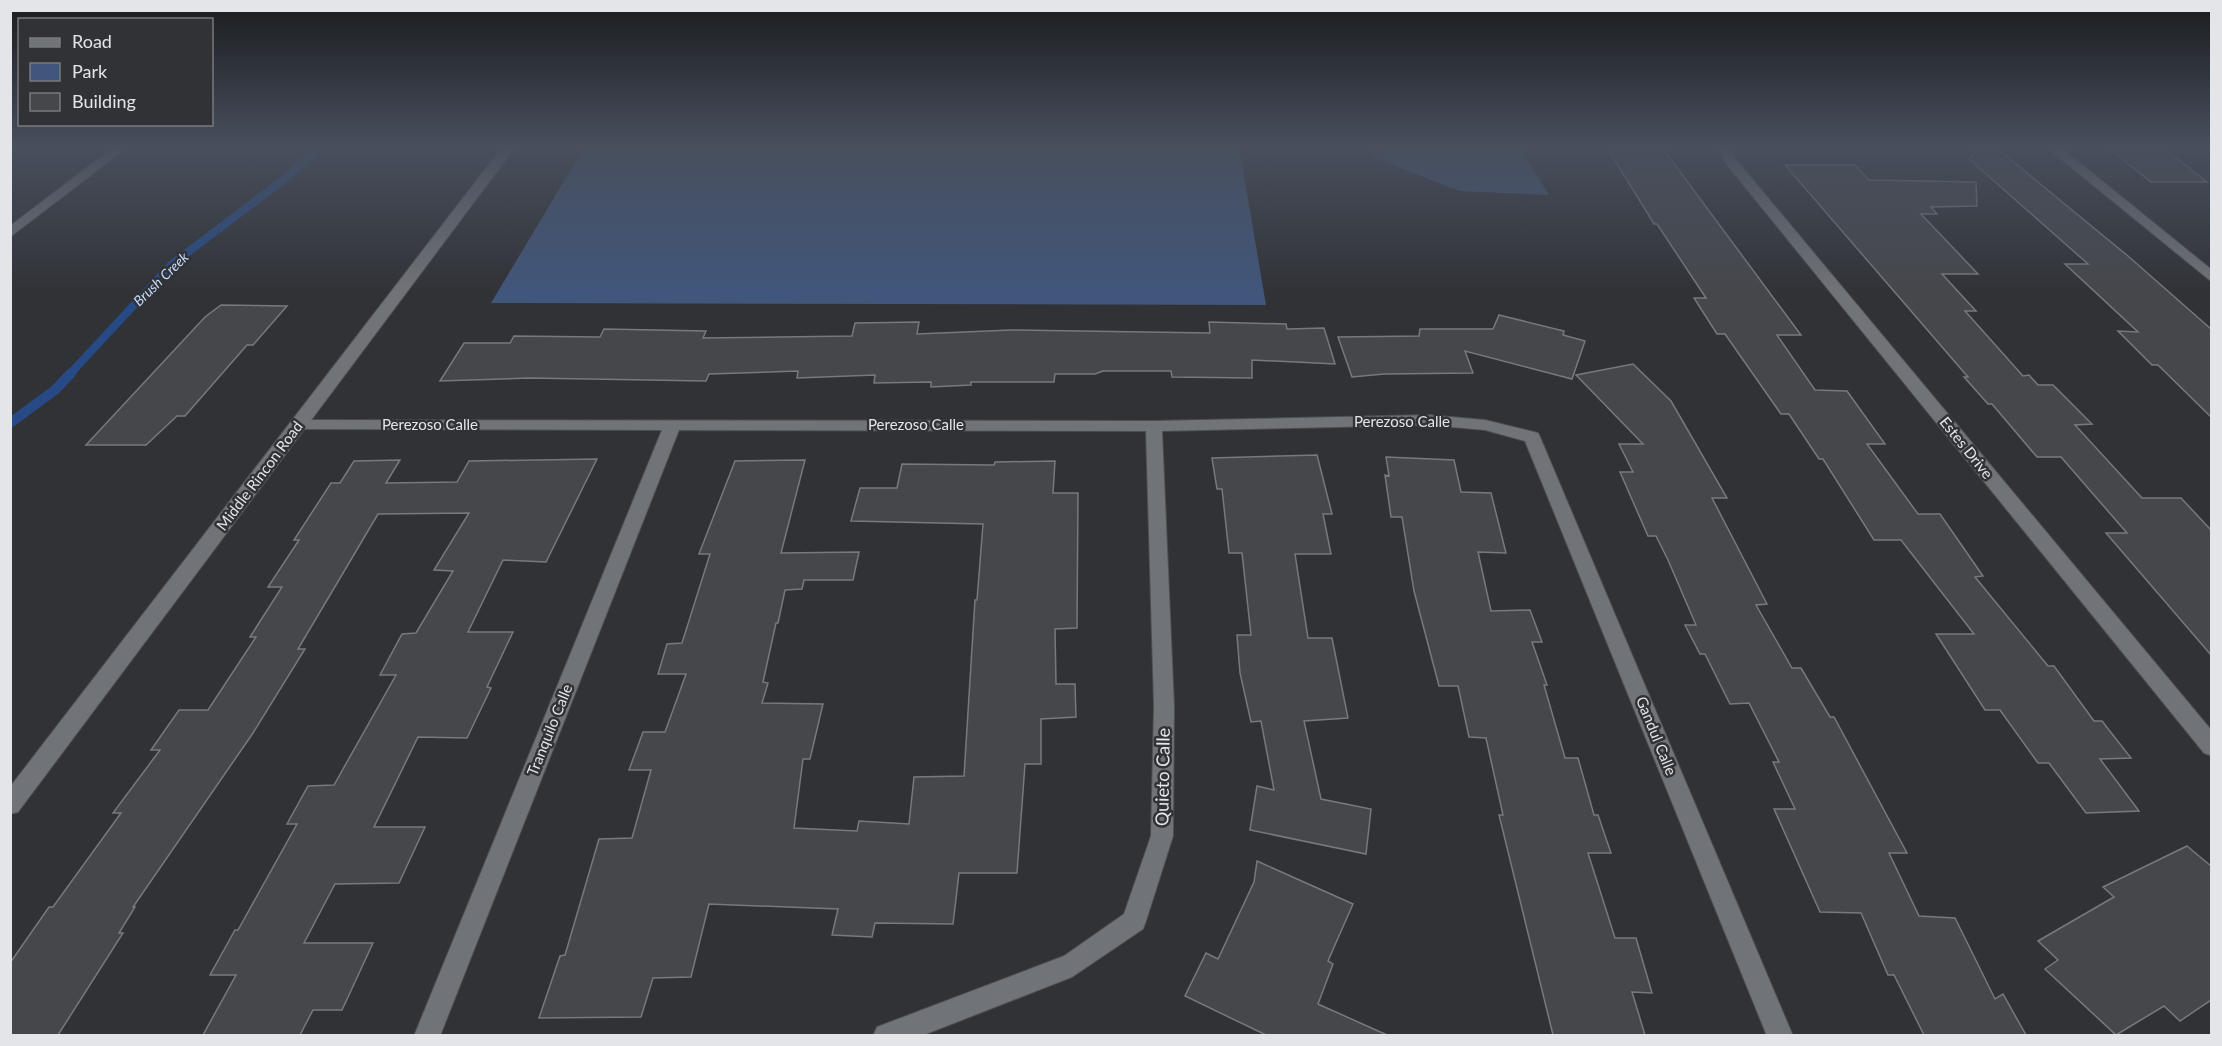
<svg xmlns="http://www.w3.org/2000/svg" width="2222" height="1046" font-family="Lato,sans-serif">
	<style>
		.green { fill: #41567b }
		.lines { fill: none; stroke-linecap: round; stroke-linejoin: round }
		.stream-far1 { stroke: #274a86; stroke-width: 8 }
		.stream { stroke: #274a86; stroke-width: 10 }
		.building { fill: #45474b; stroke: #77797e; stroke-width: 1.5 }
		.minor-casing { stroke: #4d4f53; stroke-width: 2 }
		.tertiary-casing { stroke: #4d4f53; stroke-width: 2 }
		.minor { fill: #707377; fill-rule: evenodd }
		.tertiary { fill: #707377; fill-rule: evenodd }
		.labels { text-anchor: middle; stroke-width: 5; stroke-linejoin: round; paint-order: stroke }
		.far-water-label { font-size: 14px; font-style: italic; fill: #c5dafe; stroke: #303236 }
		.street-label { font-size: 15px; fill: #e4e5e8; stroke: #303236 }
		.near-street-label { font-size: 18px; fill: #e4e5e8; stroke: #303236 }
	</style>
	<rect width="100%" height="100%" fill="#303236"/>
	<g class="green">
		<polygon points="585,146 1239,146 1266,305 491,303"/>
		<polygon points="1366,146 1519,146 1549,195 1459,191 1370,156"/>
	</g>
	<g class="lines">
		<polyline class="stream-far1" points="69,375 172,264 282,181 322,146"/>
		<polyline class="stream" points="10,423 55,390 71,373"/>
	</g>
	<g class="building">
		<polygon points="1606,146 1661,146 1801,335 1777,335 1815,390 1847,391 1885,444 1867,444 1918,514 1940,514 1983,576 1975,577 2048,666 2054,666 2094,721 2102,721 2131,758 2100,759 2139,811 2086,813 2049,763 2038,763 2000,710 1985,710 1936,634 1974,634 1901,540 1874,540 1823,459 1819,459 1789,414 1781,414 1725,334 1717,334 1694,298 1706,298 1657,224 1654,224"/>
		<polygon points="1979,146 1994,146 2128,256 2211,329 2211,417 2158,365 2152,365 2118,331 2138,332 2065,264 2088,264 1969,159"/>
		<polygon points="2106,146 2161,146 2207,182 2151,182"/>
		<polygon points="1785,165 1855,165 1869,180 1976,182 1977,206 1931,207 1937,214 1921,214 1978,274 1942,274 1976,311 1965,311 2023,376 2029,375 2038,385 2053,385 2092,424 2075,425 2142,498 2181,498 2211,530 2211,655 2106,533 2127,533 2061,457 2037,457 1992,404 1988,404 1964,377 1968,377"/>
		<polygon points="221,305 287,306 253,345 247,345 185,416 177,416 146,445 86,445 205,317"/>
		<polygon points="1499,315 1564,331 1563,335 1585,341 1572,379 1465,351 1473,373 1384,374 1352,377 1338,337 1419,336 1420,329 1493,329"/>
		<polygon points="919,322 917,334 1011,330 1210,333 1209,322 1286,324 1287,329 1324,328 1335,364 1252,360 1252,378 1172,377 1171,371 1103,371 1095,374 1055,374 1054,382 971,382 971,385 931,387 931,382 874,383 875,375 797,378 798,371 709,374 706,381 529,378 440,381 464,343 510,343 514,336 600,337 604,329 706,331 703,338 852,336 855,323"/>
		<polygon points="1633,364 1671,401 1727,498 1712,498 1767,604 1756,605 1792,668 1801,668 1830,717 1834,717 1907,853 1889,853 1919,916 1955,918 1995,999 2003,994 2026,1035 1924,1035 1894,975 1888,975 1861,913 1820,912 1774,809 1795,809 1773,762 1779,762 1749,703 1730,704 1705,654 1700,654 1685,625 1696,625 1668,560 1656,536 1648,536 1620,472 1633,472 1619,444 1643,444 1576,375"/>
		<polygon points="1317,455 1332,514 1323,514 1331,554 1295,554 1308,638 1332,638 1348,718 1304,721 1321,799 1371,809 1366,854 1250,830 1257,786 1274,790 1261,721 1251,722 1240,673 1237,635 1251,635 1242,553 1229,553 1222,489 1217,489 1212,458"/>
		<polygon points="1386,457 1454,460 1461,492 1491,493 1506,553 1478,552 1491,611 1530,610 1542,642 1532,642 1547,685 1544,685 1565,758 1578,758 1594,815 1598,815 1611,853 1588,853 1615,938 1636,938 1652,993 1632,992 1645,1035 1553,1035 1499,815 1503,815 1486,738 1469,737 1458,686 1439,686 1414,591 1402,517 1391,517 1385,475 1389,476"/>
		<polygon points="597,459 546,562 503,560 468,632 513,632 487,687 491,688 467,738 418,737 374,827 425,827 399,883 335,884 304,943 373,943 342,1010 313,1010 300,1035 203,1035 236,975 210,975 235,930 238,930 297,824 287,824 308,786 334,785 396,675 380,675 402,634 416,633 453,571 434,570 469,513 378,514 298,649 305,649 253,733 133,907 135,907 119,933 123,933 58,1035 10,1035 10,963 49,907 53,907 121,813 113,813 160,750 151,750 179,710 208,710 256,637 250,637 282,587 268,587 299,540 294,540 331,483 340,483 354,461 400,460 386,483 457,482 469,461"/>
		<polygon points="805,460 781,553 859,552 853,580 804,580 802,589 785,590 778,623 776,623 763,682 768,683 762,703 823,704 810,759 803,759 794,828 857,831 859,821 909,824 914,777 964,776 975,600 977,600 983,524 851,521 860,488 897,488 902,464 994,465 995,462 1055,461 1053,493 1078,493 1077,628 1055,629 1056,684 1075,684 1076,717 1041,719 1041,764 1025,764 1017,873 959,873 953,924 875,923 872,937 832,935 838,909 709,904 691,977 653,978 641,1017 539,1018 560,956 565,955 599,839 632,838 651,770 629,770 643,732 665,732 686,674 658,674 667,644 682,643 710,554 699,554 735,461"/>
		<polygon points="2187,846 2211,866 2211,1000 2180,1021 2164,1006 2116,1035 2045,969 2058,960 2038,941 2114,897 2103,887"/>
		<polygon points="1257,861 1353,904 1328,961 1333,964 1318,1004 1387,1035 1266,1035 1185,996 1206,953 1218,959 1254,882"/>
	</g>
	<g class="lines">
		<g class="minor-casing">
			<g id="minor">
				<polygon points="115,146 129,146 10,237 10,226"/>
				<polygon points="1718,146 1730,146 1734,157 2212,731 2212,756 2204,753 1724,161"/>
				<polygon points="2045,146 2059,146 2212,270 2212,282"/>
				<polygon points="1429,415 1485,420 1538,433 1540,437 1793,1036 1767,1036 1525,441 1485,430 1429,425 1162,431 1174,706 1173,836 1146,921 1143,929 1072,977 921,1036 873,1036 877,1027 1064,956 1124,914 1151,836 1154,706 1146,431 679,430 440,1036 414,1036 662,430 299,429 291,424 293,420 1154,421"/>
			</g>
		</g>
		<g class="tertiary-casing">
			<polygon id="tertiary" points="503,146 516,146 18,812 10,814 10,787"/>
		</g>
		<use href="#minor" class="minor"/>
		<use href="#tertiary" class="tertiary"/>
	</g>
	<linearGradient id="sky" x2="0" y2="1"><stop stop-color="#1a1c1e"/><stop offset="0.5" stop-color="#484f5d"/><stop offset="1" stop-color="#484f5d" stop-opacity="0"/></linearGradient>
	<rect width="2222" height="293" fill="url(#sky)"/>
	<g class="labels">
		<g class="far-water-label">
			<text transform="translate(161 279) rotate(-44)" y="5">Brush Creek</text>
		</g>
		<g class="street-label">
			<text x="1402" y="427">Perezoso Calle</text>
			<text x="430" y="430">Perezoso Calle</text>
			<text x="916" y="430">Perezoso Calle</text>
			<text transform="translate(1966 448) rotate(51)" y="5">Estes Drive</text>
			<text transform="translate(260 476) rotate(-53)" y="5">Middle Rincon Road</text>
			<text transform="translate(550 730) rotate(-68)" y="5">Tranquilo Calle</text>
			<text transform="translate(1656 736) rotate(68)" y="5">Gandul Calle</text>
		</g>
		<g class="near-street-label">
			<text transform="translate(1163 777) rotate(-89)" y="6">Quieto Calle</text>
		</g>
	</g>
	<rect width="2222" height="1046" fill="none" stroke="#e4e5e8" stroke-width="24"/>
	<rect x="18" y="18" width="195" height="108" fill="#303236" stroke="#787a7d" stroke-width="1.5"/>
	<rect x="30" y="38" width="30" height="9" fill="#707377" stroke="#787a7d" stroke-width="1.5"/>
	<text x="72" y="48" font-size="18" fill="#e4e5e8">Road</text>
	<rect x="30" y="63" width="30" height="18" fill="#41567b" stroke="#787a7d" stroke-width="1.5"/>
	<text x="72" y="78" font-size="18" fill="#e4e5e8">Park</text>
	<rect x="30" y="93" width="30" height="18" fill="#45474b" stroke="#787a7d" stroke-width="1.5"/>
	<text x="72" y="108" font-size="18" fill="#e4e5e8">Building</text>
</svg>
